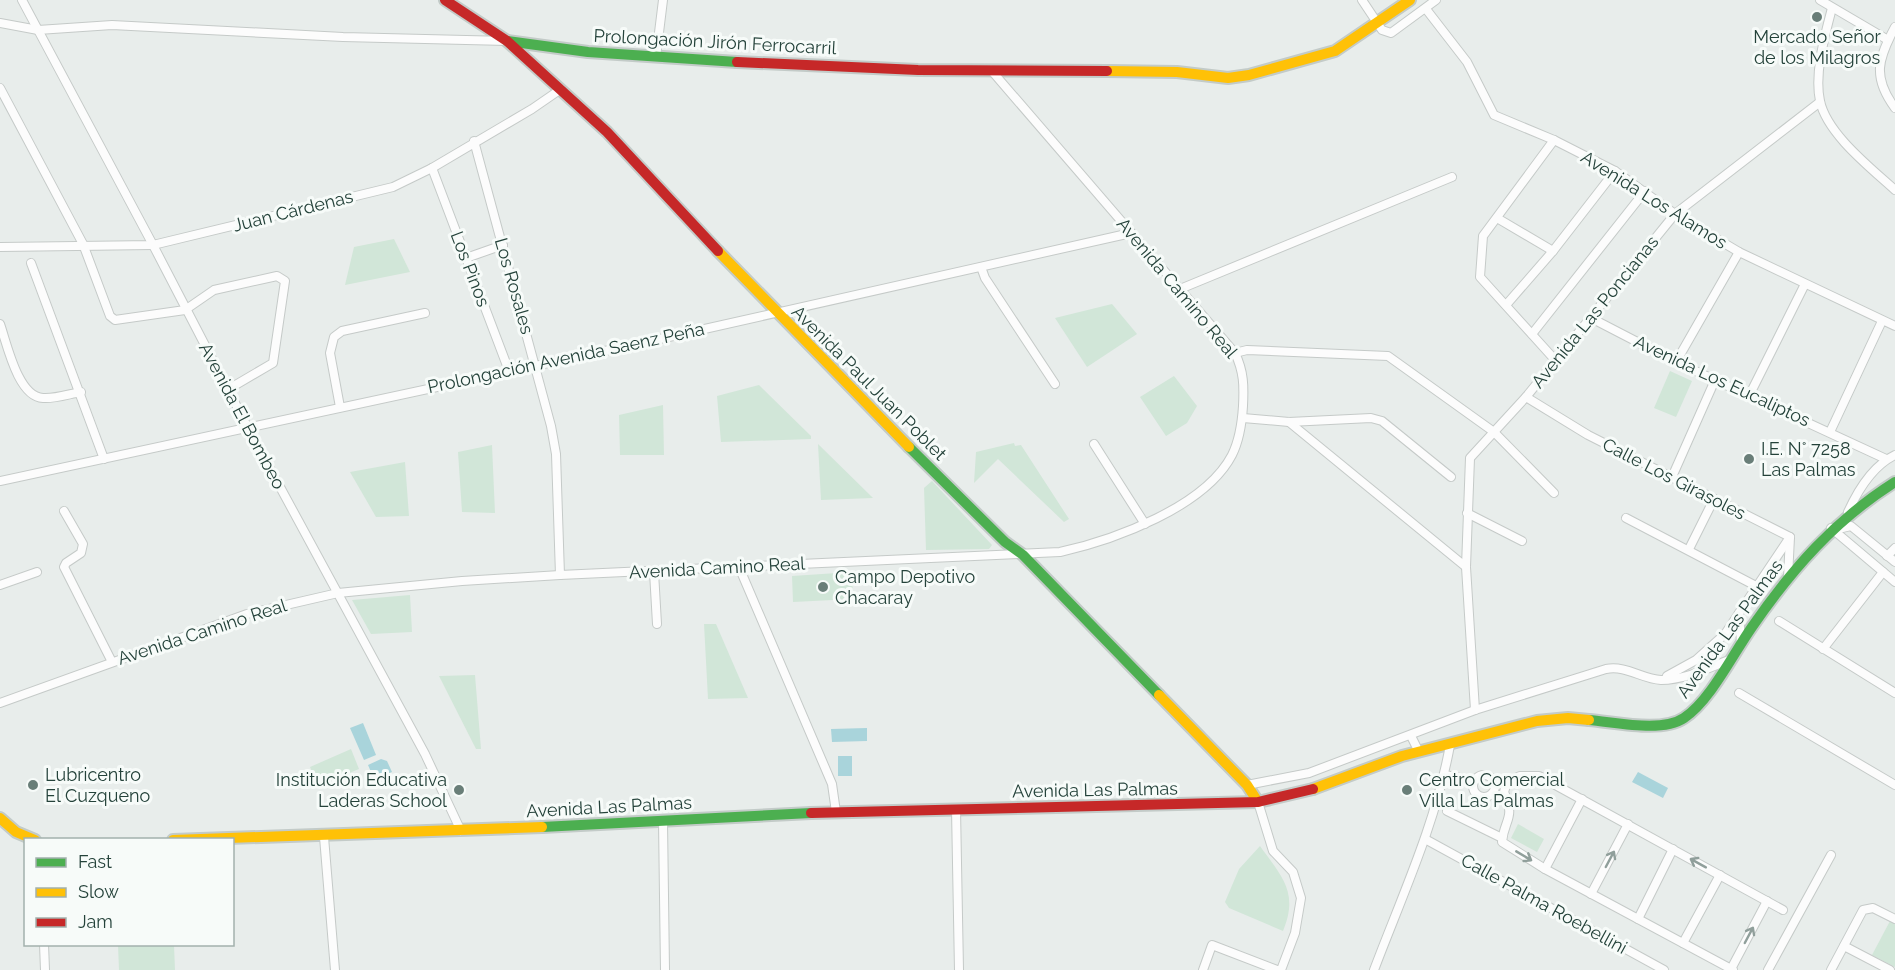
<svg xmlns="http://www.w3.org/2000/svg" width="1895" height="970" font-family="Raleway,sans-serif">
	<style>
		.green { fill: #d1e6d8 }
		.water { fill: #a9d4db }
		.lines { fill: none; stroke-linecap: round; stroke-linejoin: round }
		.street-casing { stroke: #c5cac8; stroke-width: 10 }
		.fast-casing { stroke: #c3cbc8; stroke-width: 14 }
		.slow-casing { stroke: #c3cbc8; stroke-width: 14 }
		.jam-casing { stroke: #c3cbc8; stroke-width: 14 }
		.street { stroke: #fcfcfc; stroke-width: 8 }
		.fast { stroke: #4caf50; stroke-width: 10 }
		.slow { stroke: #ffc107; stroke-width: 10 }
		.jam { stroke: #c62828; stroke-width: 10 }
		.oneway { stroke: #909f9b }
		.poi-dot { fill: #697e78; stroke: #f7fbf9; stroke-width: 2 }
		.labels { text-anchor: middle; stroke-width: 6; stroke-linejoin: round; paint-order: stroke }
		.poi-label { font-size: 18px; fill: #24423a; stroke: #f7fbf9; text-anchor: start }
		.street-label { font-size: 18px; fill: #24423a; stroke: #f7fbf9 }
	</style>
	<rect width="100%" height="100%" fill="#e8edeb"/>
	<g class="green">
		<polygon points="394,239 410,272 345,285 354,247"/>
		<polygon points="1112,304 1137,334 1087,367 1055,318"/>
		<polygon points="1670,371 1692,381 1676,417 1654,408"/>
		<polygon points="1174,376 1197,406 1187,423 1166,436 1140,397"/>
		<polygon points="759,385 811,436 811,439 721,442 717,396"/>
		<polygon points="663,405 664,455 620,455 619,415"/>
		<polygon points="1014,443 1015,446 1021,445 1069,519 1064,522 998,459 974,483 976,452"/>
		<polygon points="818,444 873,498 821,500"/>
		<polygon points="492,445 495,513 462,512 458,452"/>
		<polygon points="405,462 409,516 376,517 350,472"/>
		<polygon points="932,481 992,545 989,549 926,550 924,488"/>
		<polygon points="852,572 853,599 793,602 792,576"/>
		<polygon points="410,595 412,632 371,634 352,600"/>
		<polygon points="704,624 716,624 748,698 708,699"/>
		<polygon points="475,675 481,749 476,749 439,676"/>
		<polygon points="351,749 359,769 318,786 310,767"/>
		<polygon points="1518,824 1544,839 1537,852 1511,838"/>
		<path d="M1260,846C1282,877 1299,892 1283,931L1229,908L1225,902L1239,869Z"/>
		<polygon points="1890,921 1895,923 1895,967 1872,955"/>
		<polygon points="118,945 174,945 175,970 119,970"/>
	</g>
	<g class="water">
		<polygon points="363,723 376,755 364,760 350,728"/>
		<polygon points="867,728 867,741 832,742 831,729"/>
		<rect x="838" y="756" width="14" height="20"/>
		<polygon points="381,759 387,761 392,772 374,779 368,765"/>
		<polygon points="1638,772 1668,788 1663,798 1632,782"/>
	</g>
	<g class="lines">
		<g class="street-casing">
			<g id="street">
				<polyline points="22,0 153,245 248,428 425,754 461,831"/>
				<polyline points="1362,0 1382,30 1391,33 1436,0"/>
				<polyline points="1820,0 1888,40"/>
				<path d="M1832,8C1825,35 1814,73 1820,101C1827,134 1871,168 1895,190"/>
				<polyline points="1426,9 1467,62 1494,115 1554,140 1615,171 1675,214 1739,252 1895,326"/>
				<polyline points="0,23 38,30 112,25 343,37 507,41"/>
				<path d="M1895,27C1878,59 1872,77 1895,108"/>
				<polyline points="656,57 663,0"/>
				<polyline points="0,88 83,244 110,316 115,320 185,310 214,290 277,276 285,281 273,363 227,390"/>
				<polyline points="1554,140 1483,236 1480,277 1556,361"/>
				<polyline points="474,141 551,426 556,454 560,575"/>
				<polyline points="432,168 509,371"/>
				<polyline points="1497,218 1553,251"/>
				<polyline points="0,247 153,245 393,187 432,168 532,109 561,89"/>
				<polyline points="466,258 503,245"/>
				<polyline points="31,263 104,459"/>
				<polyline points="981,267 985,278 1055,384"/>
				<polyline points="1180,289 1452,177"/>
				<polyline points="1506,305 1553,251 1615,171"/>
				<polyline points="1591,318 1676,362 1886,459"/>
				<path d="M0,324C7,344 18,397 43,398C55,399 69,394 81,392"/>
				<polyline points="1532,334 1645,191"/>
				<polyline points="1235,353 1247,350 1388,356 1494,432 1554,493"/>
				<polyline points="1676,362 1739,252"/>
				<polyline points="1749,396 1805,284"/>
				<polyline points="1526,397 1588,435 1790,537 1788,577"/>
				<polyline points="340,407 330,353 334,337 342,331 425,313"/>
				<polyline points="1243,418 1289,422 1371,418 1382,421 1451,477"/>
				<polyline points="1289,422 1466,567"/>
				<polyline points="1830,432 1882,321"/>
				<polyline points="1094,444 1145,524"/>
				<polyline points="1672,477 1715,380"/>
				<polyline points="0,481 651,341 1131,233"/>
				<polyline points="64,511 83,544 81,553 66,563 64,567 112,662"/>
				<path d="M1848,512C1858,490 1872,466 1895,455"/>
				<polyline points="1467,513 1522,541"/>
				<polyline points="1626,518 1756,586"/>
				<polyline points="1831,528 1895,582"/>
				<polyline points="1834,530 1851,526 1895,562"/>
				<polyline points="1689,549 1714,499"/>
				<polyline points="1887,556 1895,548"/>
				<polyline points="739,567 832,784 836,812"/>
				<polyline points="654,572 657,624"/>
				<polyline points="0,585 37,572"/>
				<polyline points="1739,613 1741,643"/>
				<polyline points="1779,621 1895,693"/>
				<polyline points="1823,649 1883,572"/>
				<polyline points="1667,676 1696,660 1725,634 1790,537"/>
				<polyline points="1739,693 1895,785"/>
				<path d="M0,703L247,614L338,593L462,581L560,575L1060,552C1114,540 1205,507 1232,455C1239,441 1242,422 1243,406C1244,386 1244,372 1235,353L991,70"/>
				<polyline points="1475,710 1466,567 1470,458 1526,397 1675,214 1820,102"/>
				<polyline points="1411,736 1419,752"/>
				<polyline points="1445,775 1474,781"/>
				<circle cx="1484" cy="786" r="11"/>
				<path d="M1247,785L1309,773L1475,710L1606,669C1626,665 1642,679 1661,680C1684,680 1709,668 1729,660"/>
				<polyline points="1258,802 1273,851 1293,872 1301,898 1295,933 1281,970"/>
				<polyline points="956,809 959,970"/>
				<polyline points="1447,811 1502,838"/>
				<polyline points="663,821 665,970"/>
				<polyline points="324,837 335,970"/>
				<polyline points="1425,839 1664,970"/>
				<polyline points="1545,869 1582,799"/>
				<polyline points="1591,894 1628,824"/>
				<polyline points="1638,919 1673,849"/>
				<polyline points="1683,943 1720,875"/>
				<polyline points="44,944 45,970"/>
				<polyline points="1844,946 1890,970"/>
				<polyline points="1731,969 1767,901"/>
				<polyline points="1203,970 1212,945 1277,970"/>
				<path d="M1374,970C1402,896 1436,823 1450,745"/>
				<path d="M1733,970L1545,869L1502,842C1504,819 1516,819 1504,792L1507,782L1520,776H1539L1783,910"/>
				<polyline points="1768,970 1831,855"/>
				<polyline points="1831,970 1863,910 1873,908 1895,919"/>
			</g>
		</g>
		<g class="fast-casing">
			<g id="fast">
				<polyline points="507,41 588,52 737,62"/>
				<polyline points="909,447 1005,542 1023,555 1159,695"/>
				<path d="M1589,720C1615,722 1662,733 1684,718C1710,701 1733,654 1752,627C1792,569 1835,520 1895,482"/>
				<polyline points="542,827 811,813"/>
			</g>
		</g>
		<g class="slow-casing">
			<g id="slow">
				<polyline points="1107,71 1177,72 1228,78 1249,75 1335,51 1410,0"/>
				<polyline points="718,251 909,447"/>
				<polyline points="1159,695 1247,785 1258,802"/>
				<polyline points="1313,789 1402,756 1537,721 1568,718 1589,720"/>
				<polyline points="0,818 16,832 35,840"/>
				<polyline points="173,840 542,827"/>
			</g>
		</g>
		<g class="jam-casing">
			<g id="jam">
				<polyline points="445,0 507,41 607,132 718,251"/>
				<polyline points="737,62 918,70 1107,71"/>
				<polyline points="811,813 1258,802 1313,789"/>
			</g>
		</g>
		<use href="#street" class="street"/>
		<use href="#fast" class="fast"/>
		<use href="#slow" class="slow"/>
		<use href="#jam" class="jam"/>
	</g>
	<defs><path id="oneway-shaft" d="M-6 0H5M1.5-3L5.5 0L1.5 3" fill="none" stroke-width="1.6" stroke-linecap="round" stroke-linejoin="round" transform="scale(1.5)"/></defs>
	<g class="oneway">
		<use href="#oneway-shaft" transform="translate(1524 856) rotate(31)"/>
		<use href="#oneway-shaft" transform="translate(1610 859) rotate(-62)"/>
		<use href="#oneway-shaft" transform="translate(1698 863) rotate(-151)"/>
		<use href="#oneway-shaft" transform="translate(1749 935) rotate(-62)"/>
	</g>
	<g class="poi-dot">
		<circle cx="1817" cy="17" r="6"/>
		<circle cx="1749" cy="459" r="6"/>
		<circle cx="823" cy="587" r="6"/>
		<circle cx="33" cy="785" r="6"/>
		<circle cx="459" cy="790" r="6"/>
		<circle cx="1407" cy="790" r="6"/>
	</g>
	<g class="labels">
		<g class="poi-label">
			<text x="1817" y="43" text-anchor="middle">Mercado Señor<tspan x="1817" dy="21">de los Milagros</tspan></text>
			<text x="1761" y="455">I.E. N° 7258<tspan x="1761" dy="21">Las Palmas</tspan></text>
			<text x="835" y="583">Campo Depotivo<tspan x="835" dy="21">Chacaray</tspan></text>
			<text x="45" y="781">Lubricentro<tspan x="45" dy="21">El Cuzqueno</tspan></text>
			<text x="447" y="786" text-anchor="end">Institución Educativa<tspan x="447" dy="21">Laderas School</tspan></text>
			<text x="1419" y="786">Centro Comercial<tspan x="1419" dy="21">Villa Las Palmas</tspan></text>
		</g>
		<g class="street-label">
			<text transform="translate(715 42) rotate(3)" y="6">Prolongación Jirón Ferrocarril</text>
			<text transform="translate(1654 200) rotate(32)" y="6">Avenida Los Alamos</text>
			<text transform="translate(293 211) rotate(-14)" y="6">Juan Cárdenas</text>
			<text transform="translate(470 269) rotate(69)" y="6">Los Pinos</text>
			<text transform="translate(514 286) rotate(74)" y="6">Los Rosales</text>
			<text transform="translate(1177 288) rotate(50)" y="6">Avenida Camino Real</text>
			<text transform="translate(1595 312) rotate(-51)" y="6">Avenida Las Poncianas</text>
			<text transform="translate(566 358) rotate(-12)" y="6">Prolongación Avenida Saenz Peña</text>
			<text transform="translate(1722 381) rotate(25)" y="6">Avenida Los Eucaliptos</text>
			<text transform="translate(869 383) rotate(45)" y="6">Avenida Paul Juan Poblet</text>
			<text transform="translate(242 416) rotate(62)" y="6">Avenida El Bombeo</text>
			<text transform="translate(1674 479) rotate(27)" y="6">Calle Los Girasoles</text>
			<text transform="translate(717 568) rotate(-3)" y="6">Avenida Camino Real</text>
			<text transform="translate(1730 629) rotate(-54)" y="6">Avenida Las Palmas</text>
			<text transform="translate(202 632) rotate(-18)" y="6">Avenida Camino Real</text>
			<text transform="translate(1095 790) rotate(-1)" y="6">Avenida Las Palmas</text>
			<text transform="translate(609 807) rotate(-3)" y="6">Avenida Las Palmas</text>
			<text transform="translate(1544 904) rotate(29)" y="6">Calle Palma Roebellini</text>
		</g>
	</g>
	<rect x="24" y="838" width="210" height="108" fill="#f7fbf9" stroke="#a3b1ad" stroke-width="1.5"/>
	<rect x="36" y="858" width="30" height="9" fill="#4caf50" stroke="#a3b1ad" stroke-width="1.5"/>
	<text x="78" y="868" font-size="18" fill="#24423a">Fast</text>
	<rect x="36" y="888" width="30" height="9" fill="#ffc107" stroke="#a3b1ad" stroke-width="1.5"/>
	<text x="78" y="898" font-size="18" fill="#24423a">Slow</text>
	<rect x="36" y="918" width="30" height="9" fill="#c62828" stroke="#a3b1ad" stroke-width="1.5"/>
	<text x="78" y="928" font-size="18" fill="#24423a">Jam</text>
</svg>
